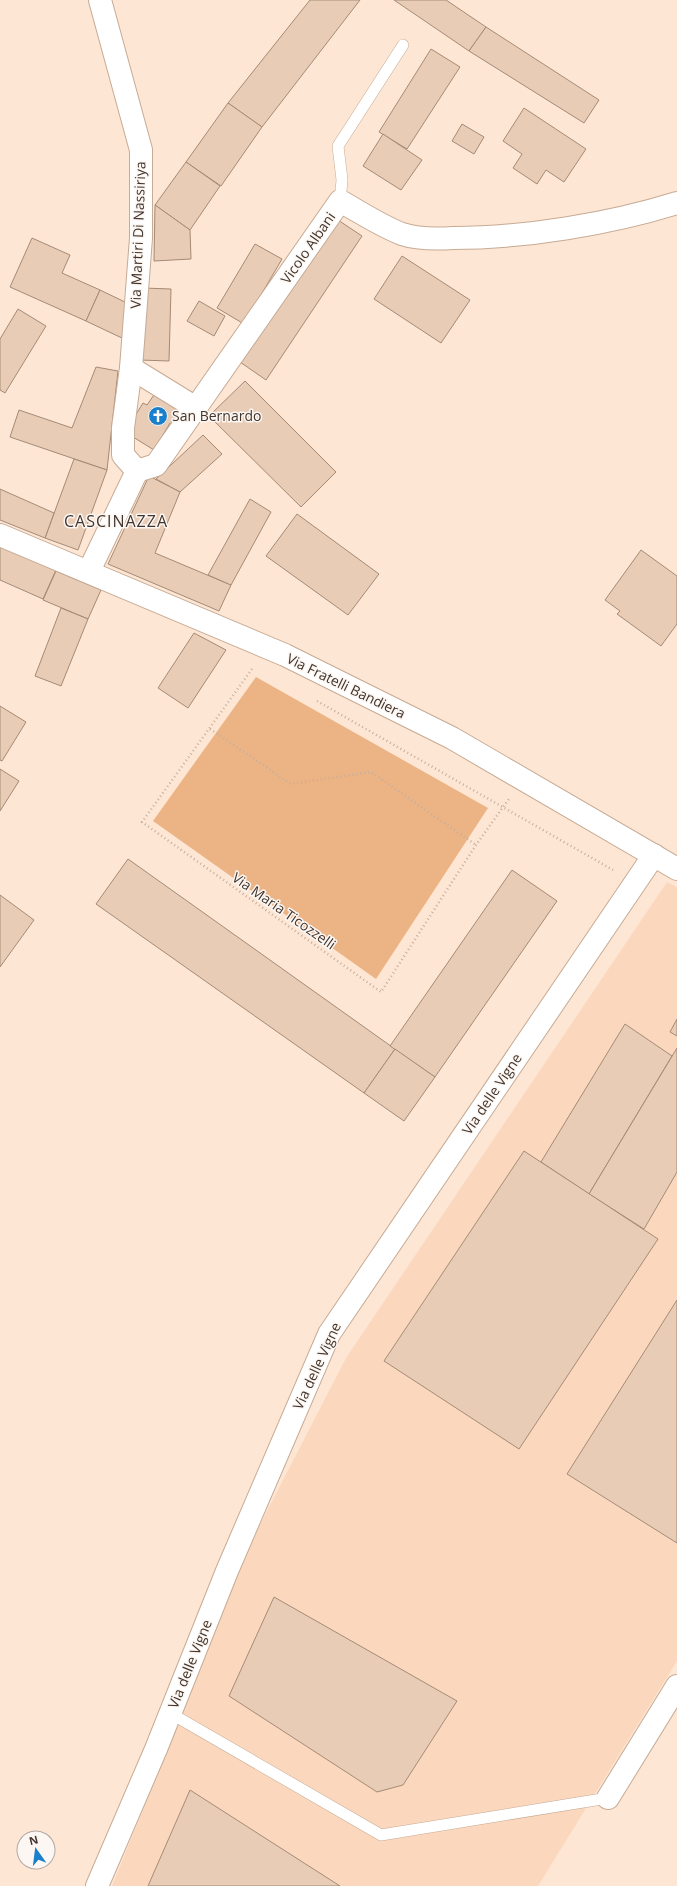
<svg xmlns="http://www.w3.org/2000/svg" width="677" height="1886" font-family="'Open Sans',sans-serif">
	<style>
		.built { fill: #fbd8bd }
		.green { fill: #ecb384 }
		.building { fill: #e8ccb6; stroke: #a58b76 }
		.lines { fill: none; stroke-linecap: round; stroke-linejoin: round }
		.lane-casing { stroke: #c6ab95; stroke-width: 12 }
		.street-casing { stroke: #c6ab95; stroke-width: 24 }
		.secondary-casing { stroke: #c6ab95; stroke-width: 24 }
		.path { stroke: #c3afa0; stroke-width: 2.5; stroke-dasharray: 1 3; stroke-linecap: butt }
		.lane { stroke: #fff; stroke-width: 11 }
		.street { stroke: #fff; stroke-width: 22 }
		.secondary { stroke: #fff; stroke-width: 22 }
		.labels { text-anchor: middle; stroke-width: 3; stroke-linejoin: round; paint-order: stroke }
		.street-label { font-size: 14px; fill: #41352d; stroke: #fdf7f3 }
		.poi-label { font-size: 14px; fill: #41352d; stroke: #fdf7f3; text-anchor: start }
		.quarter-label { font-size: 16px; letter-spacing: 1px; fill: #41352d; stroke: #fdf7f3 }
	</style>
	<rect width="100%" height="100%" fill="#fee6d4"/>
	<polygon class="built" points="667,882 677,887 677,1661 538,1886 112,1886 250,1544 346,1358"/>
	<polygon class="green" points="256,677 488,808 376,979 153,821"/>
	<g class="building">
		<polygon points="310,0 360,0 262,127 228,103"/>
		<polygon points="394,0 446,0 486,27 469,51"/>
		<polygon points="486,27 599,100 584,123 469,51"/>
		<polygon points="431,49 460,67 407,149 379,132"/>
		<polygon points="228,103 262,127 221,186 186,162"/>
		<polygon points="524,108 586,149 564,182 546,170 537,184 513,168 522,154 503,141"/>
		<polygon points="462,124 484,137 474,154 452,141"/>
		<polygon points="383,134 422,160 401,190 363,166"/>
		<polygon points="186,162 220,186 190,230 155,205"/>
		<polygon points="155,205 190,230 191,259 154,261"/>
		<polygon points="335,218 362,236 266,380 240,362"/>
		<polygon points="32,238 70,255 62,273 100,290 86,321 10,287"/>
		<polygon points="255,244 282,259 244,324 217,308"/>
		<polygon points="402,256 470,300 441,343 374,299"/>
		<polygon points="143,288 171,289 169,361 140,360"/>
		<polygon points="100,290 127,303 124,339 86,321"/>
		<polygon points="199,301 225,316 214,336 187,321"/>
		<polygon points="18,309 46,326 5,393 0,390 0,339"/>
		<polygon points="96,367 118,371 107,470 10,437 19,410 72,428"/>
		<polygon points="245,381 336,472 301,507 209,416"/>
		<polygon points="156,392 185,410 175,426 170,423 154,450 125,432 143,403 147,405"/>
		<polygon points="203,435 222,454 180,492 156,479"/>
		<polygon points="74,459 107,470 78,550 45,538"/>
		<polygon points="149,476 180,492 155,553 231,585 219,611 108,564"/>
		<polygon points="0,489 54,513 45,538 0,520"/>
		<polygon points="250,499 271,512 231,585 208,575"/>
		<polygon points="297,514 379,574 348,615 266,556"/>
		<polygon points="0,545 56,570 43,599 0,580"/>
		<polygon points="641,550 677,576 677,624 661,646 617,614 620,611 605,600"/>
		<polygon points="56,571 101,590 88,619 43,600"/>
		<polygon points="61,608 88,619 61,686 35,676"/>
		<polygon points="194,633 226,650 188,708 158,688"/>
		<polygon points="0,706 26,722 2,761 0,760"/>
		<polygon points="0,769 19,781 0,811"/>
		<polygon points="128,859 395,1049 364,1093 96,904"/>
		<polygon points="512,870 557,901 435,1077 390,1046"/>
		<polygon points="0,895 34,920 0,967"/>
		<polygon points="677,1019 677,1036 670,1032"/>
		<polygon points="625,1024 672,1056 589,1194 541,1162"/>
		<polygon points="677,1048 677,1172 644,1229 589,1194"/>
		<polygon points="395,1049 435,1077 404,1121 364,1093"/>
		<polygon points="524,1151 658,1239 519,1449 384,1361"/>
		<polygon points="677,1300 677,1543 567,1474"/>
		<polygon points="274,1597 457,1701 403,1785 377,1792 229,1696"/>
		<polygon points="190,1790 340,1886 148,1886"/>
	</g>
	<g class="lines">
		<g class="lane-casing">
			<g id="lane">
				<polyline points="340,201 342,180 338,146 403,45"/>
				<polyline points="170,1713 381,1835 608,1798"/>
			</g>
		</g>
		<g class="street-casing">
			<g id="street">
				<polyline points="100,0 141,150 141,238 131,368 123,428 123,455 137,471"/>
				<polyline points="131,368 196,408"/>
				<path d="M137,471L156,465L340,201C360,212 381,226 402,234C417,239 437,239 453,238C524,238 610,224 677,203"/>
				<polyline points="89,571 137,471"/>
				<polyline points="608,1798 677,1686"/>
				<polyline points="97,1886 156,1749 227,1571 329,1334 654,855"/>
			</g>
		</g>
		<g class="secondary-casing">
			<polyline id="secondary" points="0,535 285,655 452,738 677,869"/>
		</g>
		<g class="path">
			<polyline points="252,669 142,822 381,992 476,845 509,799"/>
			<polyline points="317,701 613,870"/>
			<polyline points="210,729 291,784 371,772 476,845"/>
		</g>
		<use href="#lane" class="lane"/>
		<use href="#street" class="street"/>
		<use href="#secondary" class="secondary"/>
	</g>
	<defs>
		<g id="church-disc" transform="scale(1)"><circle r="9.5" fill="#1b80cb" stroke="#fdf7f3"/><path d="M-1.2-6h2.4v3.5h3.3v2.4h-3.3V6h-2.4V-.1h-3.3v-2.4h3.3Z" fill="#fff"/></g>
	</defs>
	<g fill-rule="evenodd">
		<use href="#church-disc" x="158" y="416"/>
	</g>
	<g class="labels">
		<g class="street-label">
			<text transform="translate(138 235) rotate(-88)" y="5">Via Martiri Di Nassiriya</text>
			<text transform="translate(308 248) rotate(-55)" y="5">Vicolo Albani</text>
			<text transform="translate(346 686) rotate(26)" y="5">Via Fratelli Bandiera</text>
			<text transform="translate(284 911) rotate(35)" y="5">Via Maria Ticozzelli</text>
			<text transform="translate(492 1094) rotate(-56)" y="5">Via delle Vigne</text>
			<text transform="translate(317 1366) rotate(-65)" y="5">Via delle Vigne</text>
			<text transform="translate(190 1664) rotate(-68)" y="5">Via delle Vigne</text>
		</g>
		<g class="poi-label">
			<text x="172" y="421">San Bernardo</text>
		</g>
		<g class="quarter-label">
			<text x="116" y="527">CASCINAZZA</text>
		</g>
	</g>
	<g transform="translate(36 1850) rotate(346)"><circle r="19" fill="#fdf7f3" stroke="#b2a9a4"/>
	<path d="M0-3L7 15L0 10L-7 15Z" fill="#1b80cb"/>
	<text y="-6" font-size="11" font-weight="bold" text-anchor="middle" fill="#41352d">N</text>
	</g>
</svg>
